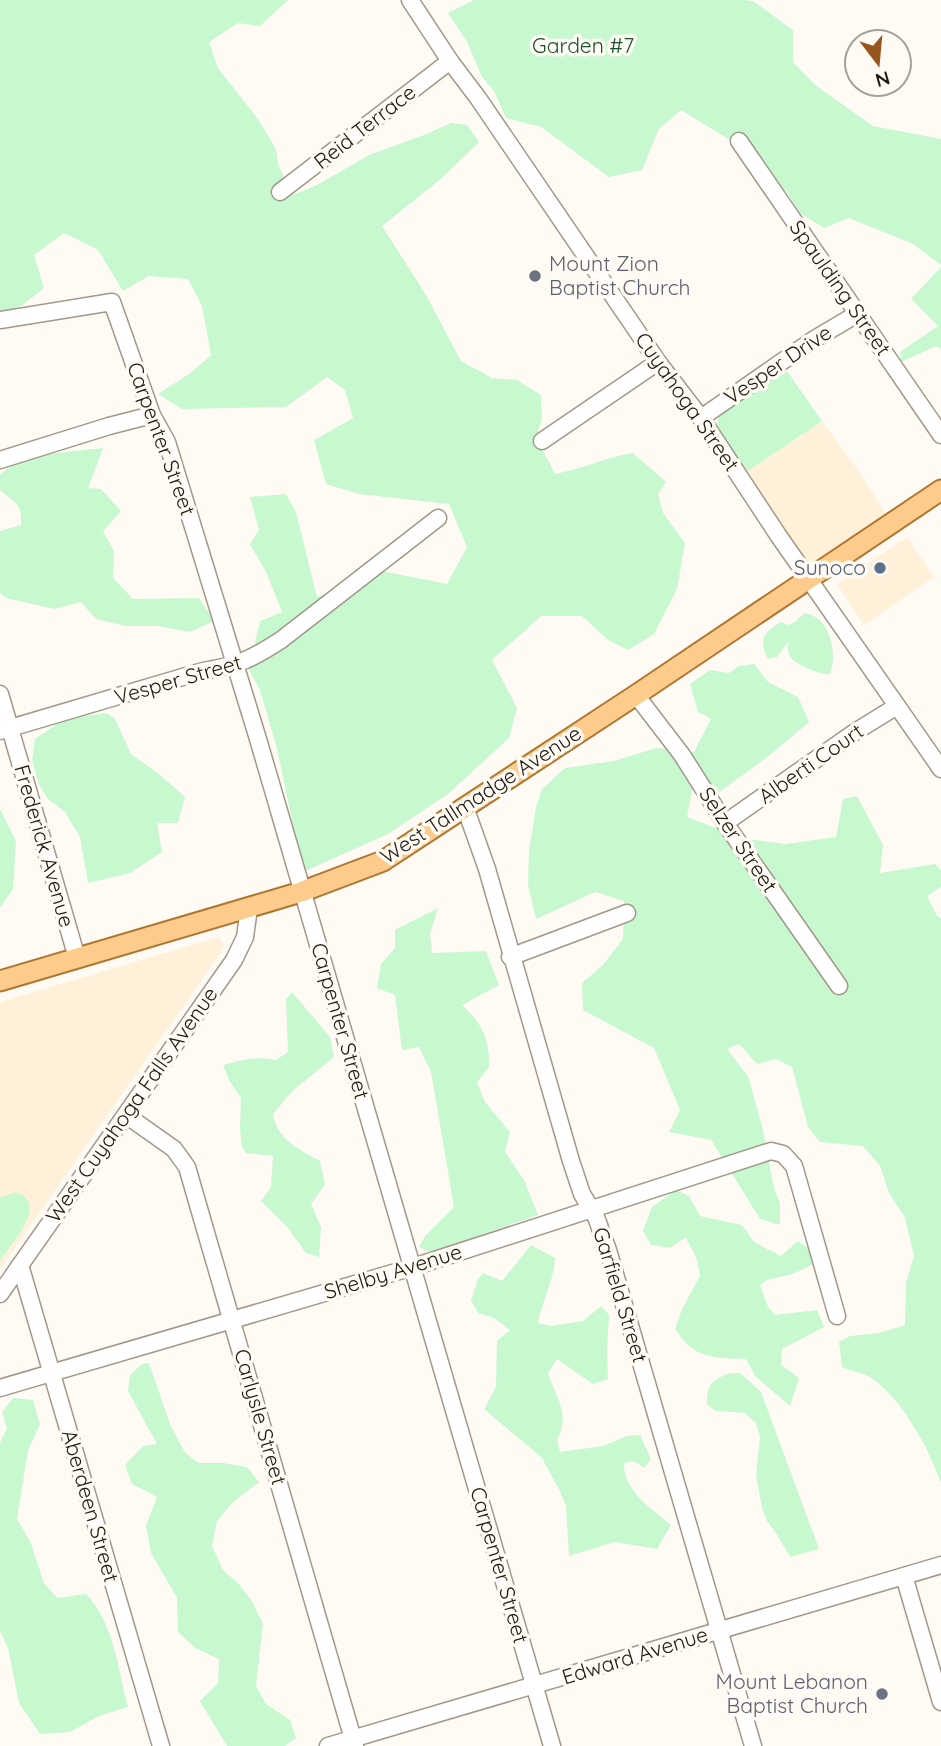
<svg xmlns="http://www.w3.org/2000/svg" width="941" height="1746" font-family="Quicksand,sans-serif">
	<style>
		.built { fill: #fff1d9 }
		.green { fill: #c7f8d0 }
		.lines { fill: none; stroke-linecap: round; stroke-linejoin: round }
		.minor-casing { stroke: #a29888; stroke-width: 19 }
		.major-casing { stroke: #ad7730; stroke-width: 23 }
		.minor { stroke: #fff; stroke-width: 16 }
		.major { stroke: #fdcb8c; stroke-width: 19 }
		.worship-dot { fill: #6b7280; stroke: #fffbf4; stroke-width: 2.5 }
		.service-dot { fill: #5c6f8a; stroke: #fffbf4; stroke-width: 2.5 }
		.labels { text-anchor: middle; stroke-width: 7; stroke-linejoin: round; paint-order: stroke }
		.park-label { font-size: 21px; fill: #17542a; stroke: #fffbf4 }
		.street-label { font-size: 21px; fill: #1d1913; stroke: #fffbf4 }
		.worship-label { font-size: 21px; fill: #5b616d; stroke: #fffbf4; text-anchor: start }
		.service-label { font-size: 21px; fill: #4e5e75; stroke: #fffbf4; text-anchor: end }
	</style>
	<rect width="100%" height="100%" fill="#fffbf4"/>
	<g class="built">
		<polygon points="822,421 860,473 891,522 811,575 748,471"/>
		<polygon points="907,537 934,577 864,625 837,584"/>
		<polygon points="219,937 224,944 221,952 0,1269 0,1002"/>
	</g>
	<g class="green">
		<path d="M0,0H288L260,26L238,23L209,42L218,68L258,119L276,149L278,164L292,195L315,186L369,155L424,135L451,123L467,125L479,142L443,177L382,226L426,295L461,361L492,378L517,380L541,395L542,419L536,437L555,474C582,469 606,457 633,453L666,482L658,494L663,513L685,543L677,589L654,634L628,650L608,640L582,616H541L492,660L517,708L509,738L448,794L388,834L303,872L277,749L260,690L249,670L260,621L282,612L266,572L250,544L259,530L250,497L286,494L296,512L317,597L382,571L447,584L467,547L449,504L359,494L326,484L314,440L353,418L345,390L327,377L286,407L182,409L158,394L192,372L211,355L202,306L188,279L149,276L123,291L98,250L64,233L34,255L44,288L21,306L0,313Z"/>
		<polygon points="474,0 744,0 753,1 793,30 793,62 814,84 873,126 941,139 941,265 913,244 849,218 824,228 800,213 786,191 772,181 735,143 681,110 659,129 642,170 609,177 541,127 506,118 494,91 482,77 467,42 448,13"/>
		<polygon points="941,267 941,349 936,346 901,362 900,352 938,326 911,299"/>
		<polygon points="787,371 822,421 748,471 717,429 719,414"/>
		<path d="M103,448L88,488L101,489L121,511L103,531L114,551L113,578L133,599L199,598L214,621L190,632L158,626H126L96,619L81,602L54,609L6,598L0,593V531L21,525C22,504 16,503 0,490V475C21,452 73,452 103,448Z"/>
		<path d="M804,613C830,616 838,653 830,674C822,676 798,665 792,659C787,654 788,648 788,642L777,657L768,659C758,640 763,632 781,622L789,625L795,622Z"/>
		<path d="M754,664L768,682L798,697L809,722L766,758L718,793L692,790L687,817L745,839L786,844L836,837L843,799L857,796L883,845L880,873L935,864L941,870V887L927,896L937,916L941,918V1483C928,1447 904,1402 873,1379C865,1373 851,1371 842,1367L839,1342L850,1336L879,1333L905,1325L906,1283L914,1256L905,1218L889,1193L880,1166L863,1146L820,1142L808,1127L792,1067L776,1059L757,1064L739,1044L727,1049L748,1076L762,1126L774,1188L780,1203V1225L760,1219L711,1140L669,1132L680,1110L654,1048L583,1010L582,983L603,965L623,939L624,901L595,892L536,919L528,885L529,851L536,807L542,789L565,768L614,761L656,748L694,752L711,719L698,712L690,684L710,670L729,673L739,666Z"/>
		<polygon points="107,713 115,719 131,754 159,774 185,797 178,823 157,823 162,852 130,873 88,883 80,837 65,812 48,799 39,785 32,760 35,739 66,718"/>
		<polygon points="0,809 16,841 13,889 0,908"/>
		<path d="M438,908L430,934L432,953L486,951L499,985L462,1005C482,1023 490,1040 489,1067L477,1082L485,1102L510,1132L505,1152L524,1180L538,1215L431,1252L419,1247L425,1236L454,1207L431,1072L419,1047L402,1050L395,995L377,988L381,964L395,948V930Z"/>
		<path d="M292,992L330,1037L334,1057L292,1091L273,1114C277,1140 299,1149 320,1161L325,1185L311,1204L321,1227L319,1257L306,1253L288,1228L261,1201L271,1187L273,1156L246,1153L242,1147L240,1129L241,1098L229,1080L223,1065C241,1060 257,1056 276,1060L288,1052L286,999Z"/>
		<path d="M676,1190L689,1196L700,1216L742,1225L754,1242L781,1256L798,1241L810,1249L812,1265L792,1274L767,1280L760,1285L768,1307L775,1315L817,1310L824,1327L782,1349L781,1365L799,1378L790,1406L755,1376L746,1359C714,1358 694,1359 675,1329L682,1309L700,1276L697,1260L686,1237L670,1248L651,1245L643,1231L652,1207Z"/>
		<path d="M15,1192C51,1202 11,1244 0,1261V1198Z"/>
		<path d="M531,1245L555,1258C554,1280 542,1301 538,1323L551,1326L583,1321L601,1306L609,1315L607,1352L608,1379L593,1384L557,1359L548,1373C556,1398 571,1414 557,1440L560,1452L603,1446L627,1436L640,1435L651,1459L644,1468L634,1461L624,1463C623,1490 651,1508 671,1525L657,1549L615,1542L569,1556L566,1506L559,1489L542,1458L484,1409L496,1387L497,1341L510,1330L494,1318L478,1313L471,1300L478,1279L483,1273L502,1281Z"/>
		<polygon points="149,1363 170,1424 184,1451 198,1463 223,1463 247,1467 259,1482 232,1503 217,1521 212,1546 223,1570 238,1583 252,1601 263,1624 256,1686 266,1704 290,1720 296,1738 285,1746 227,1746 200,1701 218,1683 219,1659 195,1648 178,1632 177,1598 151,1553 146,1526 157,1497 132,1484 125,1465 143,1446 157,1444 128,1391 130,1375 142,1364"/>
		<path d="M731,1373H740L761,1392L819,1549L790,1557L778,1536L767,1521L762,1508L756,1475L760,1437L756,1423L745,1413L715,1411L707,1404C707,1384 712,1379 731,1373Z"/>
		<path d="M13,1398L33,1400L40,1424L28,1450L17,1519L30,1541L44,1583L57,1598L86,1594C115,1625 117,1667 128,1707L99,1716L70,1732L40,1734L19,1703L8,1648L0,1631V1443L7,1428L2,1412Z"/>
	</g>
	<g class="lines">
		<g class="minor-casing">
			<g id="minor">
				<polyline points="410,0 450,61 478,98 658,362 701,418 778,535 941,769"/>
				<polyline points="739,141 941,435"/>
				<polyline points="280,192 450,61"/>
				<polyline points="0,320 112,302 152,415 167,442 258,739 552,1746"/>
				<polyline points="701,418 813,340 857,314"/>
				<polyline points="542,441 658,362"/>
				<polyline points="0,460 109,426 152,415"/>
				<polyline points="0,694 77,958"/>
				<polyline points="636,695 682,755 725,823 839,986"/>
				<path d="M0,731L203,671C239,665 250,660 281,640L438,518"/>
				<polyline points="465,807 487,869 571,1161 582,1194 596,1217 608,1250 753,1746"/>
				<polyline points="725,823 855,732 897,706"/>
				<polyline points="510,957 627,913"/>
				<polyline points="126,1115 174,1149 187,1167 355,1746"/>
				<polyline points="20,1265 161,1746"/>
				<polyline points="0,1294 234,960 245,937 249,908"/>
				<polyline points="0,1388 413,1267 771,1151 783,1154 794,1166 837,1316"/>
				<polyline points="904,1576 941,1702"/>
				<polyline points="328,1746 941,1565"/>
			</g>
		</g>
		<g class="major-casing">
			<polyline id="major" points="0,981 301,892 383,861 636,695 941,490"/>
		</g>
		<use href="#minor" class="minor"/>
		<use href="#major" class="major"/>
	</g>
	<g class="worship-dot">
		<circle cx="535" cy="276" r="7"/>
		<circle cx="882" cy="1694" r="7"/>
	</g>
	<circle class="service-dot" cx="880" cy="568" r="7"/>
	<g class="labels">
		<g class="park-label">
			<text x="583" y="53">Garden #7</text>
		</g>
		<g class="street-label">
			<text transform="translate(365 127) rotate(-38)" y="7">Reid Terrace</text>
			<text transform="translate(840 288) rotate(55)" y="7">Spaulding Street</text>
			<text transform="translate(778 365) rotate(-34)" y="7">Vesper Drive</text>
			<text transform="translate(687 402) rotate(55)" y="7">Cuyahoga Street</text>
			<text transform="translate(161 439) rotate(70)" y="7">Carpenter Street</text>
			<text transform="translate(178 680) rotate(-16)" y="7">Vesper Street</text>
			<text transform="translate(811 764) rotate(-35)" y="7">Alberti Court</text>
			<text transform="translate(481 795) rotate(-33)" y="7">West Tallmadge Avenue</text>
			<text transform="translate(738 840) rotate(56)" y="7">Selzer Street</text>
			<text transform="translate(44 846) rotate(74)" y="7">Frederick Avenue</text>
			<text transform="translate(340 1021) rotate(74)" y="7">Carpenter Street</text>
			<text transform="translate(132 1105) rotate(-55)" y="7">West Cuyahoga Falls Avenue</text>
			<text transform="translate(393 1272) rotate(-17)" y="7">Shelby Avenue</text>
			<text transform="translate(620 1295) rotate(73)" y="7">Garfield Street</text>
			<text transform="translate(260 1417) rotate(74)" y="7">Carlysle Street</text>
			<text transform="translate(90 1506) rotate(74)" y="7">Aberdeen Street</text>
			<text transform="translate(499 1565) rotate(74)" y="7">Carpenter Street</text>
			<text transform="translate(635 1656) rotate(-17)" y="7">Edward Avenue</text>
		</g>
		<g class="worship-label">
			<text x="549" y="271">Mount Zion<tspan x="549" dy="24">Baptist Church</tspan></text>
			<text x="868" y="1689" text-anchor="end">Mount Lebanon<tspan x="868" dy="24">Baptist Church</tspan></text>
		</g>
		<g class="service-label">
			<text x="866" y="575">Sunoco</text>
		</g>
	</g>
	<g transform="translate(878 63) rotate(164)"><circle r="33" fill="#fffbf4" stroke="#a5a19a" stroke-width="2"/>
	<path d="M0-5L12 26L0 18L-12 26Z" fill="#95561d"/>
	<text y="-10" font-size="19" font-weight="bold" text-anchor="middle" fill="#1d1913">N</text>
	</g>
</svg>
